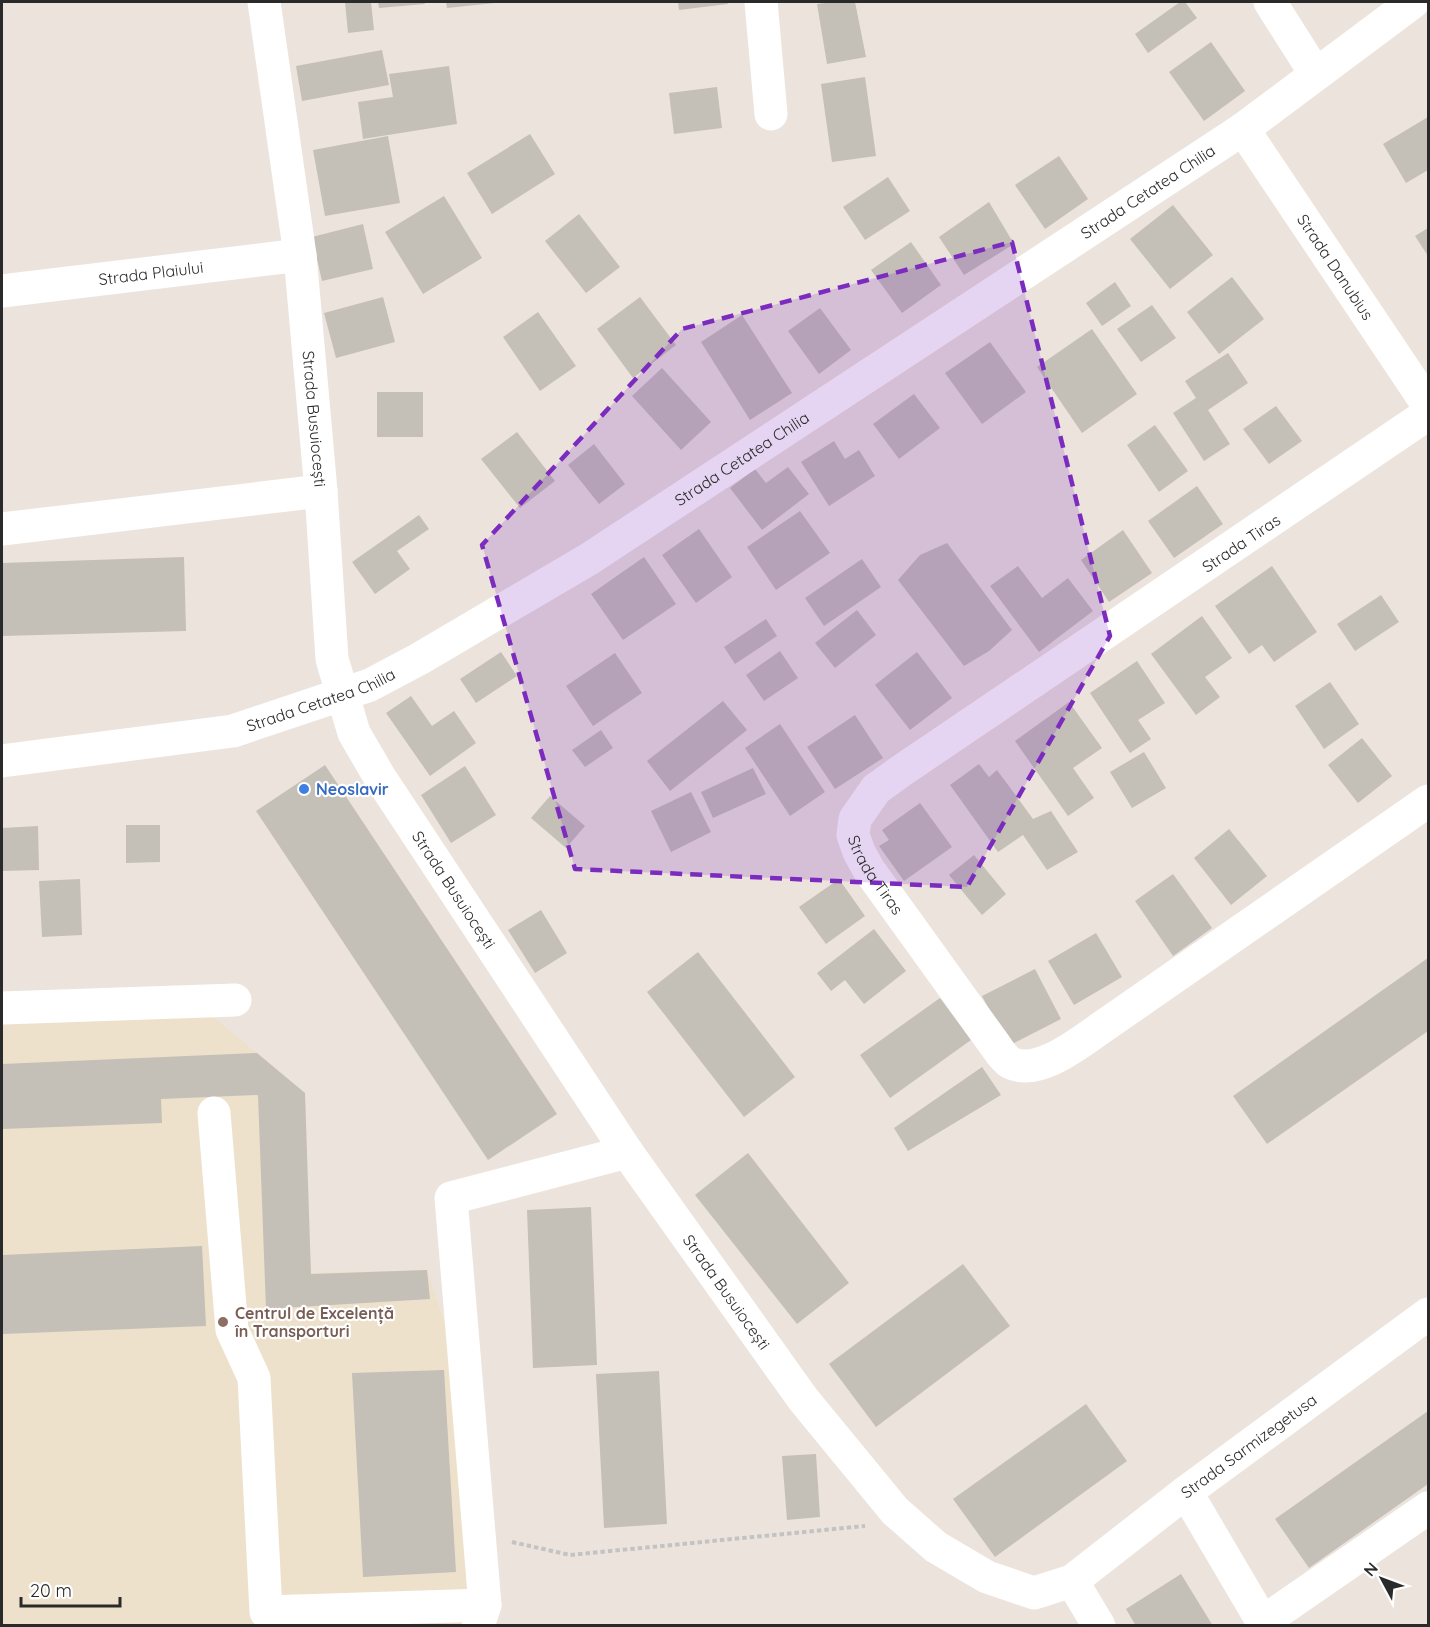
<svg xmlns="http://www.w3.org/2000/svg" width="1430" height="1627" font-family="Quicksand,sans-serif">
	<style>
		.education { fill: #eee1cb }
		.building { fill: #c4bfb7 }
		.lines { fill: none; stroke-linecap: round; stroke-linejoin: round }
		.path { stroke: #c3c3c3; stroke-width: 4; stroke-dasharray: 4.5 3; stroke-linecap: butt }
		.minor { stroke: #fff; stroke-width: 33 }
		.marked { fill: #7b2cbf; fill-opacity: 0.2; stroke: #7b2cbf; stroke-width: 4.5; stroke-dasharray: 12 8; stroke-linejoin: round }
		.shop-dot { fill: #3f7fe0; stroke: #fff; stroke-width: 2 }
		.education-dot { fill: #8d6e63; stroke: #fff; stroke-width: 2 }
		.labels { text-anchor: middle; stroke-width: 4.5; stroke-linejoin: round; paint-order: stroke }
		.street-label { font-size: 16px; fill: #2a2a2a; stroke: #fff }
		.shop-label { font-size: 16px; font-weight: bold; fill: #366cbe; stroke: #fff; text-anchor: start }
		.education-label { font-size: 16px; font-weight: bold; fill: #785e54; stroke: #fff; text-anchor: start }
	</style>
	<rect width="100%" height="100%" fill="#ece4dc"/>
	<polygon class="education" points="212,1016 305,1093 311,1273 427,1270 460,1370 468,1625 2,1625 2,1025"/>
	<g class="building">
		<polygon points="345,2 371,2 374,30 348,33"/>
		<polygon points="378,2 424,2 425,4 379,8"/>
		<polygon points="446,2 495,2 495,3 447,8"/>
		<polygon points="678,2 727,2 728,4 679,10"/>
		<polygon points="832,2 855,2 866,57 827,64 817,4"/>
		<polygon points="1180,2 1185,2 1197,18 1148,53 1135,34"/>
		<polygon points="1211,42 1245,91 1204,121 1169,72"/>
		<polygon points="382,50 389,85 302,101 296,66"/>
		<polygon points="449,66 457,124 363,139 358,102 393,97 389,74"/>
		<polygon points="865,77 876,156 832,162 821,84"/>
		<polygon points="717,87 722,128 674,134 669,93"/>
		<polygon points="1428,117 1428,170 1406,183 1383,144"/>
		<polygon points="530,134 555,174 492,214 467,173"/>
		<polygon points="388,136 400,203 325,216 313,150"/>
		<polygon points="1059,156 1088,199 1045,229 1015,185"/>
		<polygon points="888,177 910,211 865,240 843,207"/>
		<polygon points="444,196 482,258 423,294 385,232"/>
		<polygon points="989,202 1014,244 964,275 939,237"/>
		<polygon points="1173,205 1213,255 1170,289 1130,239"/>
		<polygon points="579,214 620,267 586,293 545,241"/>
		<polygon points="363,224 373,269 322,281 312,237"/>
		<polygon points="1428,228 1428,256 1415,236"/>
		<polygon points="911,242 941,285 902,313 871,270"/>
		<polygon points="1232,277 1264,319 1219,354 1187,312"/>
		<polygon points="1115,282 1131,306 1102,326 1086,303"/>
		<polygon points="383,297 395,342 336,358 324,313"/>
		<polygon points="640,297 676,345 633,378 597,329"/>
		<polygon points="1152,305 1176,338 1141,362 1117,329"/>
		<polygon points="820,308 851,350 819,374 788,331"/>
		<polygon points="538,312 576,366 540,391 503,337"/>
		<polygon points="742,315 792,393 750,420 701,342"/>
		<polygon points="1092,329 1137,394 1082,433 1037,367"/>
		<polygon points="990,342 1026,392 982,424 945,373"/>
		<polygon points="1228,353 1248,383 1208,410 1230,444 1204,461 1173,413 1196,398 1185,381"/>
		<polygon points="662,368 711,422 681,450 632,396"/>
		<rect x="377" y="392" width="46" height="45"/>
		<polygon points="914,394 940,428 899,459 873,424"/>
		<polygon points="1276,406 1302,441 1269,464 1243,429"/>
		<polygon points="1155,425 1188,471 1159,492 1127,445"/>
		<polygon points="517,432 555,481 520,508 481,459"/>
		<polygon points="834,441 845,459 859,450 875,476 829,506 801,462"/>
		<polygon points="594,444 625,484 599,504 568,465"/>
		<polygon points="788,467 809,494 762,530 730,488 755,469 766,483"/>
		<polygon points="1197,486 1223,524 1174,558 1148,521"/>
		<polygon points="800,511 830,553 776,590 747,547"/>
		<polygon points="419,515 429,529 397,551 410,569 375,594 352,562"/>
		<polygon points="699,529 732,577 696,603 662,555"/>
		<polygon points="1123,530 1152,573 1109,602 1081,560"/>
		<polygon points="947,543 1012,630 989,651 964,666 898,580 920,555"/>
		<polygon points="184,557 186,631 2,636 2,563"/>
		<polygon points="644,557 676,604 623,640 591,594"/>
		<polygon points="862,559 881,587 824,626 805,598"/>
		<polygon points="1018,566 1042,598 1068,578 1093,611 1039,652 990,586"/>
		<polygon points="1272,566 1317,632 1274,662 1262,645 1249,654 1215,606"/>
		<polygon points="1381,595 1399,622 1355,651 1337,624"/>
		<polygon points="857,610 876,635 835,668 815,643"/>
		<polygon points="1202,616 1232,658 1205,677 1220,697 1196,715 1151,654"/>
		<polygon points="766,619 777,636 735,664 724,647"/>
		<polygon points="780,651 798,678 764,701 746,675"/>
		<polygon points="501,652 517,676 476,703 460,679"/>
		<polygon points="917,652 952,698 910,730 875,685"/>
		<polygon points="615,653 642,693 593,726 566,686"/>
		<polygon points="1137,661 1165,703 1138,720 1151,739 1130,753 1090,693"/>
		<polygon points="1330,682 1359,724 1324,749 1295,706"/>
		<polygon points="411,696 432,726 454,711 476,743 430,776 386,713"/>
		<polygon points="723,701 747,730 670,791 647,761"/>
		<polygon points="1069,702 1102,748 1073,768 1094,798 1068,816 1015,741"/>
		<polygon points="855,715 883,758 835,789 807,747"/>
		<polygon points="780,724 825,792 790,816 745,748"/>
		<polygon points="601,730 613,748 585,767 572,750"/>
		<polygon points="1362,738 1392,776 1358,803 1328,765"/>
		<polygon points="1144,752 1166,788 1132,808 1110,772"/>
		<polygon points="979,764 989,777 997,770 1033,819 1051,811 1078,852 1047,870 1023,835 998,852 950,785"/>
		<polygon points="325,765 557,1114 488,1160 256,811"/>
		<polygon points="465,766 496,815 451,843 421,795"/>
		<polygon points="753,768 766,794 713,818 701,792"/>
		<polygon points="691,792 711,832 671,852 651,811"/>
		<polygon points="550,796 585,826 566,848 531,818"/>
		<polygon points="920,803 952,847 904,881 879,846 889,840 882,830"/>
		<polygon points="126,825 160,825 160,862 126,863"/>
		<polygon points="38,826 39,870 2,871 2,828"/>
		<polygon points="1229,829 1267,876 1231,905 1194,858"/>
		<polygon points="974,855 1006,894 982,915 949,875"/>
		<polygon points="1173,874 1212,928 1173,956 1135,901"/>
		<polygon points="80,879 82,935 42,937 39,881"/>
		<polygon points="839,879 865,916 826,944 799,907"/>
		<polygon points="541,910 567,953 535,973 508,930"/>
		<polygon points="874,929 906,971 864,1004 845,980 831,991 817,973"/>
		<polygon points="1096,933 1122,977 1074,1005 1048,961"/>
		<polygon points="698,952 795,1077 744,1117 647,992"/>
		<polygon points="1428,958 1428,1031 1267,1144 1233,1096"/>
		<polygon points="1035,969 1061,1019 1008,1046 982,996"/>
		<polygon points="940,998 971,1040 890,1098 860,1055"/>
		<polygon points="257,1053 305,1093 311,1274 427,1270 430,1299 266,1309 258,1095 161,1099 162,1123 2,1129 2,1064"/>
		<polygon points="982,1067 1001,1095 908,1151 894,1128"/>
		<polygon points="748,1153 849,1283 797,1324 695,1195"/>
		<polygon points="591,1207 597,1365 533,1368 527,1210"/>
		<polygon points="202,1246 206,1326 2,1334 2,1255"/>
		<polygon points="963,1264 1010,1326 876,1427 829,1364"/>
		<polygon points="444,1370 456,1572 363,1577 352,1373"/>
		<polygon points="659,1371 667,1524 604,1528 596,1374"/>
		<polygon points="1086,1404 1127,1461 995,1557 953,1499"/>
		<polygon points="1428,1411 1428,1484 1309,1568 1275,1519"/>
		<polygon points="816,1454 820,1517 787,1520 782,1456"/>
		<polygon points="1181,1574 1213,1626 1136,1626 1126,1609"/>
	</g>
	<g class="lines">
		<polyline class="path" points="512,1542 570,1555 865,1526"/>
		<g class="minor">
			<path id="s1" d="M264,2L300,255L321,491L332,659L354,733L379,776L627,1152L803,1399L895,1511L936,1547L987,1577L1034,1593L1072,1581L1186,1492L1428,1314"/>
			<polyline points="761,2 771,114"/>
			<polyline points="1270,2 1315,73"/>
			<path id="s2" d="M1243,129L1428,405"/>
			<path id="s3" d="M2,291L300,255"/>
			<path id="s4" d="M1428,414L901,771L876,789L855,819L853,835L859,852L869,870L995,1045C999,1051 1005,1060 1011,1063C1040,1077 1084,1039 1108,1023L1428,801"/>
			<polyline points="2,529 321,491"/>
			<path id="s5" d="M2,761L233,731L370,685L419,659L589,559L1243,129L1413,2"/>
			<polyline points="2,1008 235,1000"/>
			<polyline points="214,1113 232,1330 254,1378 266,1612 485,1605"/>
			<polyline points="1186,1492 1265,1626"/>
			<polyline points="1072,1581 1099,1626"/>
			<polyline points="1263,1622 1428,1508"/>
			<polyline points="478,1626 485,1605 451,1198 627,1152"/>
		</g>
	</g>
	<path class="marked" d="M1012,242L1110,636L967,887L575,869L482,545L682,329Z"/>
	<circle class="shop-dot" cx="304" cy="789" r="6"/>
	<circle class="education-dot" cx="223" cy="1322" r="6"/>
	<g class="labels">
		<g class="street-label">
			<text dy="6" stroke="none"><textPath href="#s5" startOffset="1299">Strada Cetatea Chilia</textPath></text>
			<text dy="6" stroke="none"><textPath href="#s2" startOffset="166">Strada Danubius</textPath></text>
			<text dy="6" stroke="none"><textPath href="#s3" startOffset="150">Strada Plaiului</textPath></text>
			<text dy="6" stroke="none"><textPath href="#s1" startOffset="420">Strada Busuiocești</textPath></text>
			<text dy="6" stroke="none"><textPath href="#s5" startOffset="813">Strada Cetatea Chilia</textPath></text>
			<text transform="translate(1241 543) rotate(-34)" y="6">Strada Tiras</text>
			<text dy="6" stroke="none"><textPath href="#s5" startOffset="326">Strada Cetatea Chilia</textPath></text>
			<text dy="6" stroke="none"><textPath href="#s4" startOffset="766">Strada Tiras</textPath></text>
			<text dy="6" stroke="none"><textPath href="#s1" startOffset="924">Strada Busuiocești</textPath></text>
			<text dy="6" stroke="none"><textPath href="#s1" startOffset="1410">Strada Busuiocești</textPath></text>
			<text dy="6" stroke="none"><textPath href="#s1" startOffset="2112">Strada Sarmizegetusa</textPath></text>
		</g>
		<g class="shop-label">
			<text x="316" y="795">Neoslavir</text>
		</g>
		<g class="education-label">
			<text x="235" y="1319">Centrul de Excelență<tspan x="235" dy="18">în Transporturi</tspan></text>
		</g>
	</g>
	<rect width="1430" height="1627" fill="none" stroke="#2a2a2a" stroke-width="6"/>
	<g transform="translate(1382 1579) rotate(311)" stroke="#ffffff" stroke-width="4.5" paint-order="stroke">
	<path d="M0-4.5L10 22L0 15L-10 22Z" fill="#2a2a2a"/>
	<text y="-9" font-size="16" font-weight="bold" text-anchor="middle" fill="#2a2a2a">N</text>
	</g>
	<path d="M21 1597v9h99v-9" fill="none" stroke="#2a2a2a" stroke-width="3"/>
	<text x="30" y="1597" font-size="18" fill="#2a2a2a" stroke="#ffffff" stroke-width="4.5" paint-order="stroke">20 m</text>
</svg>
